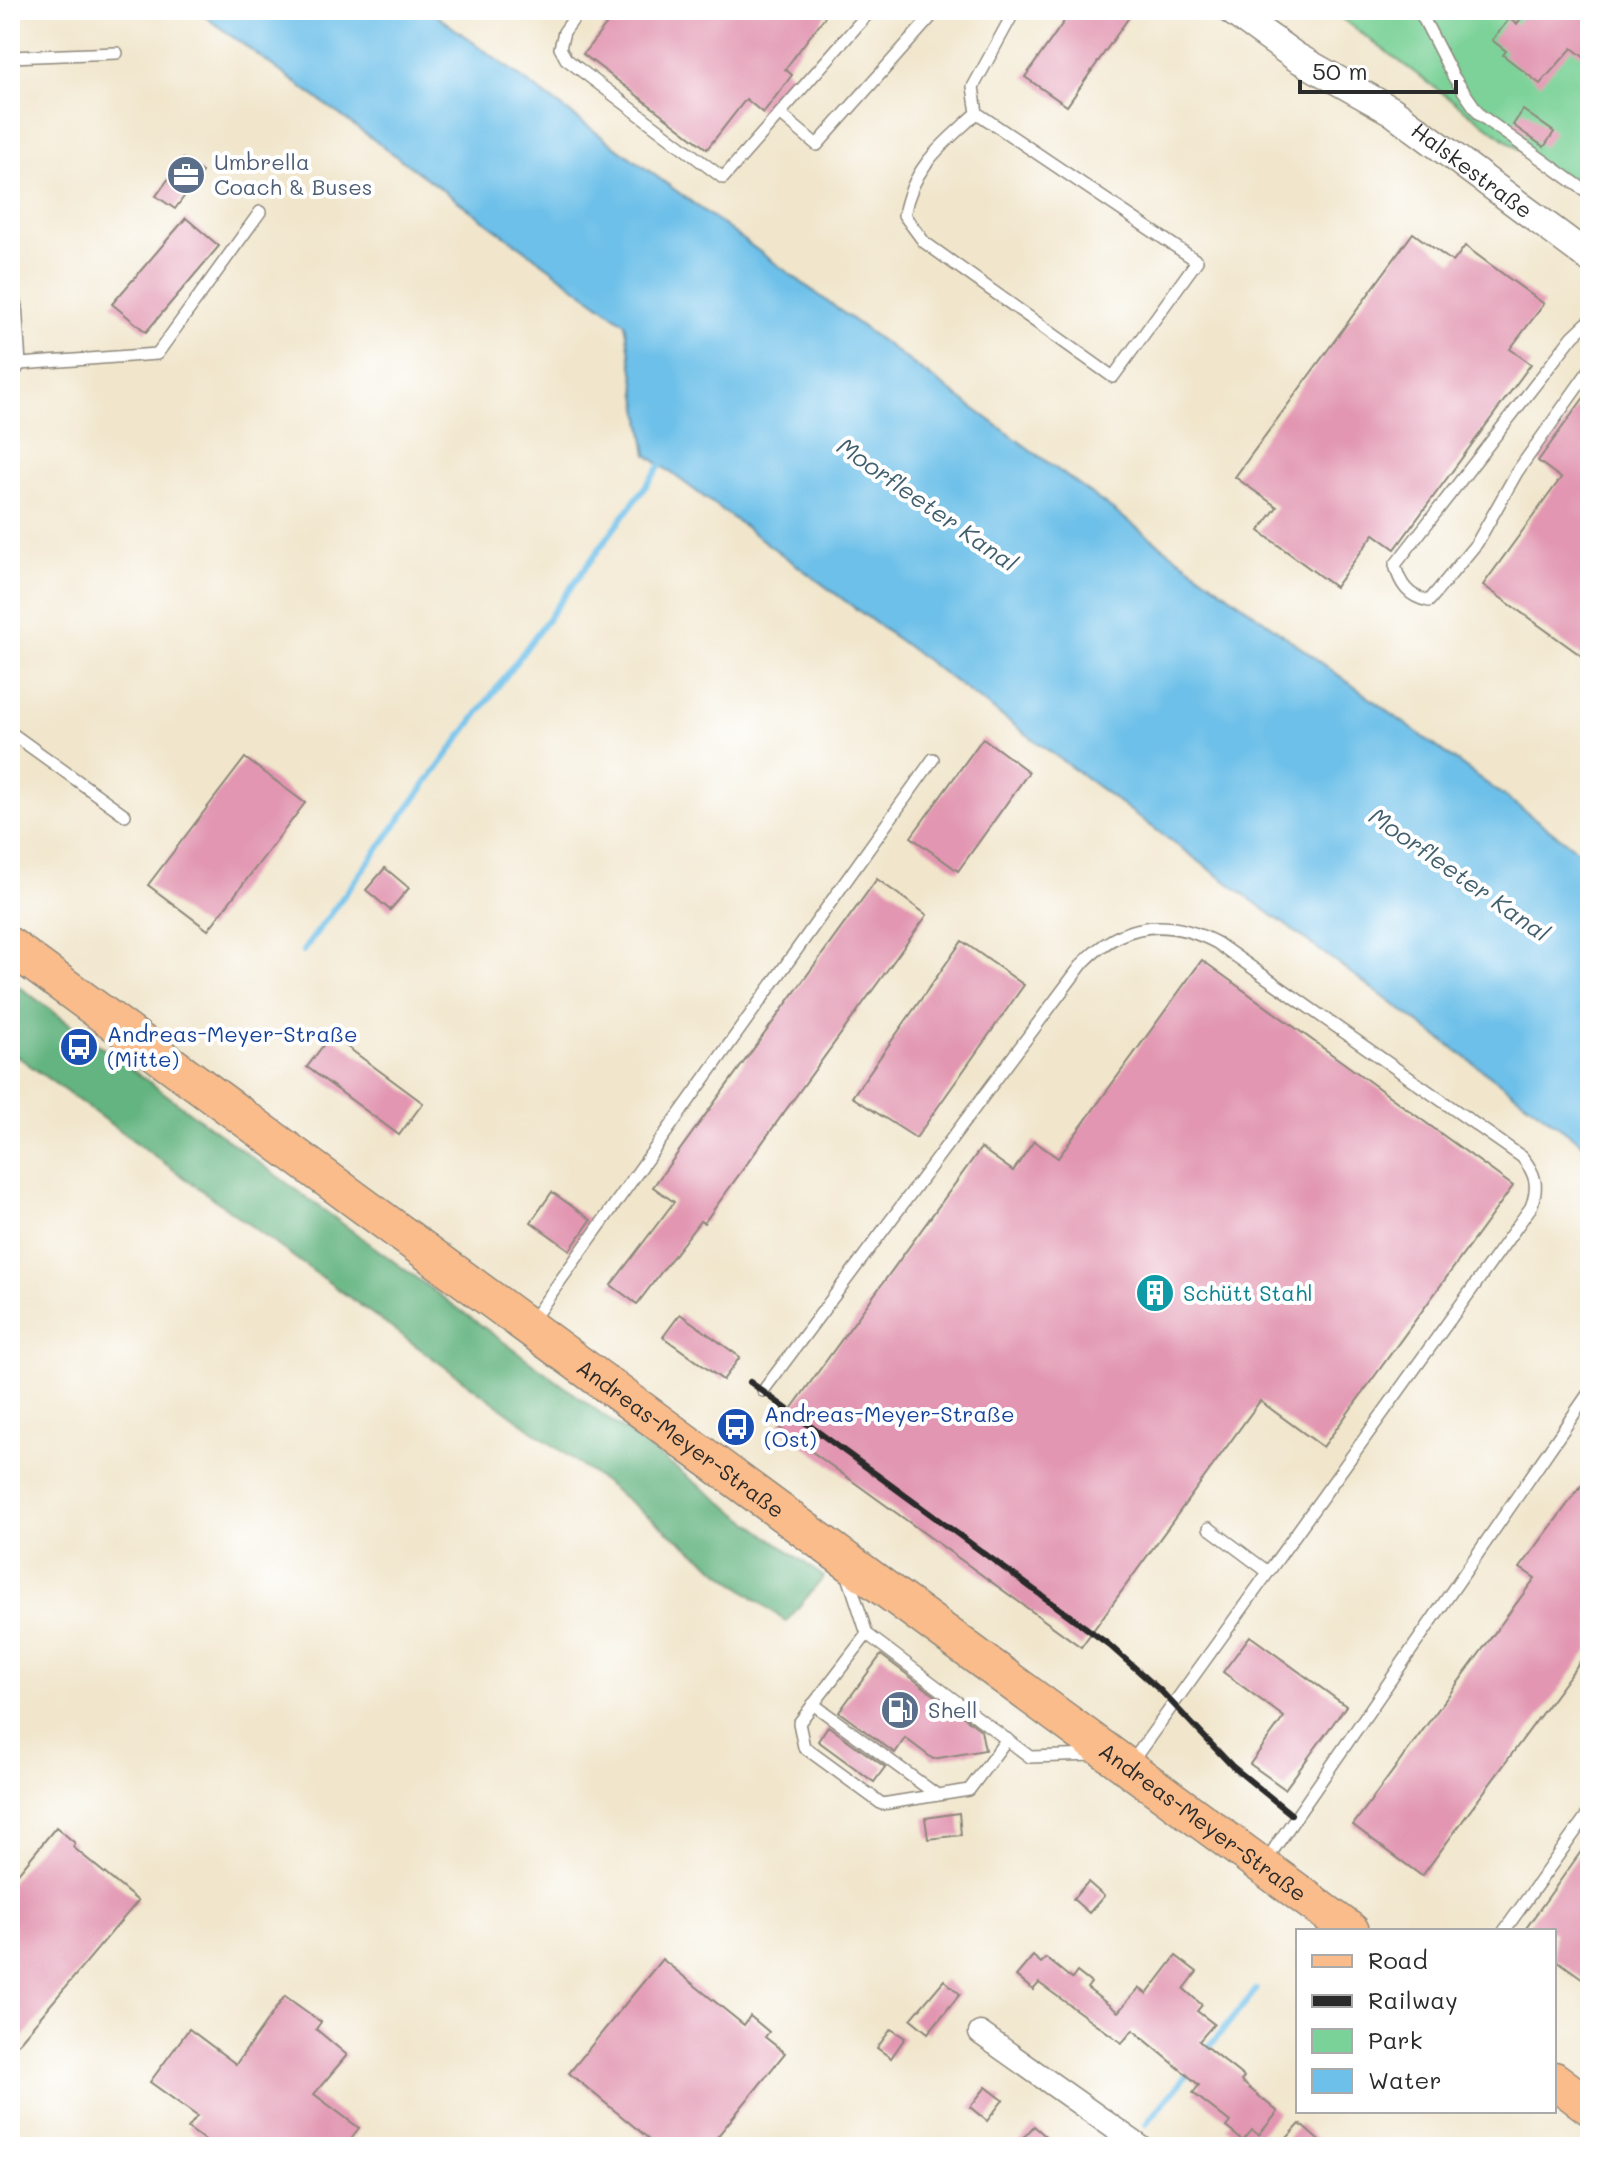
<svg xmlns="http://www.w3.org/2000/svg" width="1600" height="2157" font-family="Mali,sans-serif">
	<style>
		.green { fill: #7bd298; stroke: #537e62; stroke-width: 2 }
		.forest { fill: #64b480; stroke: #487056; stroke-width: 2 }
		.water { fill: #6dc0e9; stroke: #4c768a; stroke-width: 2 }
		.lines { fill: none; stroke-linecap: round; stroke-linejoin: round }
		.stream { stroke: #6dc0e9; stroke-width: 6 }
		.building { fill: #e296b1 }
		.service-casing { stroke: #8e887c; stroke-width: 14 }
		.minor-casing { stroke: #8e887c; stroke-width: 25 }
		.tertiary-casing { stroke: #8e887c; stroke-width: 31 }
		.primary-casing { stroke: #8e887c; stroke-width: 39 }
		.service { stroke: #fff; stroke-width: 11 }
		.minor { stroke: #fff; stroke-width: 22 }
		.tertiary { stroke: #fff; stroke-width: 28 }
		.primary { stroke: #fabc8b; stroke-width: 36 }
		.rail { stroke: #2b2b2b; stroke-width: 6 }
		.labels { text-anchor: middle; stroke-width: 8; stroke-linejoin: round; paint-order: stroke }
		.service-label { font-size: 22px; fill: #4e5e75; stroke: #fff; text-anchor: start }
		.street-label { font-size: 22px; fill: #2b2b2b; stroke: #fff }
		.transit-label { font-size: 22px; fill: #164399; stroke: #fff; text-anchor: start }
		.culture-label { font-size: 22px; fill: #0d838f; stroke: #fff; text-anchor: start }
		.water-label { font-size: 24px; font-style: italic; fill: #425f6e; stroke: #fff }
	</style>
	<rect width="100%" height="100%" fill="#fff"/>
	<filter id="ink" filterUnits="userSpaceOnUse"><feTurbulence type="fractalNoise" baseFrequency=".0125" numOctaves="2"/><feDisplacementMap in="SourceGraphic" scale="16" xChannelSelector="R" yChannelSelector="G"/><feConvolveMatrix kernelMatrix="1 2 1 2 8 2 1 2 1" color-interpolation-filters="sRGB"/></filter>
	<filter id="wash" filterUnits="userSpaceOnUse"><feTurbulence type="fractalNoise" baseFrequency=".006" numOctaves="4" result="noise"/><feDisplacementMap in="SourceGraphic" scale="32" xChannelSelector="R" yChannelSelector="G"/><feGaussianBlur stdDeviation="1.8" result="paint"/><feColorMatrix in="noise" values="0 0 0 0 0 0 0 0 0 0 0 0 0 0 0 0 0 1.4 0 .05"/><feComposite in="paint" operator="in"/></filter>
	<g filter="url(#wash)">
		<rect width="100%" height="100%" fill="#f1e6cc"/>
		<polygon class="green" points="1330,10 1590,10 1590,202"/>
		<polygon class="forest" points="10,980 824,1577 786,1622 601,1480 10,1051"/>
		<polygon class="water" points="196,10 429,10 1590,859 1590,1149 647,455 625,323"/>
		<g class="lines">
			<g class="stream">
				<polyline points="303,951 661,465"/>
				<polyline points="1204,2053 1256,1990"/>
				<polyline points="1146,2124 1190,2071"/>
			</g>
		</g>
		<g id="blocks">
			<g class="building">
				<polygon points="618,10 830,10 785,69 792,75 763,113 746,99 707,149 583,54"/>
				<polygon points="1072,10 1134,10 1067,106 1025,77"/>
				<polygon points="1527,10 1590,10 1590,62 1572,48 1540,84 1503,55 1506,51 1492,40 1509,19 1517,24"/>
				<polygon points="1523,110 1554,132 1544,147 1513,125"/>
				<polygon points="183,159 202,172 175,209 156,196"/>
				<polygon points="186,218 219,246 146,332 112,304"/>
				<polygon points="1413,233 1453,262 1465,246 1544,304 1510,349 1531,364 1395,549 1374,534 1335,587 1259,531 1277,507 1235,477"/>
				<polygon points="1590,389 1590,662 1483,585 1561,478 1538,461"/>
				<polygon points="983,738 1029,772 958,871 911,837"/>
				<polygon points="245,758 305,803 208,930 148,885"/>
				<polygon points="385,868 409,888 390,910 366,890"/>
				<polygon points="877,879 927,915 704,1223 700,1221 637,1304 611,1285 674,1202 653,1187"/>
				<polygon points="962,941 1024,985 916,1138 852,1097"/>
				<polygon points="1202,960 1513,1186 1323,1447 1260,1401 1081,1647 778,1427 981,1148 1013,1171 1034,1141 1058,1158"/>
				<polygon points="331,1035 423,1103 399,1135 307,1067"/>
				<polygon points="552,1192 591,1220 570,1250 531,1222"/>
				<polygon points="680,1314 740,1357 723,1380 663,1337"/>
				<polygon points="1590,1474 1590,1648 1422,1876 1353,1825 1535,1578 1520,1568"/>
				<polygon points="1250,1636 1346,1706 1285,1789 1250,1764 1284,1717 1223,1672"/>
				<polygon points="881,1655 981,1730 985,1750 933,1759 905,1738 895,1753 839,1712"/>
				<polygon points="828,1726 885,1767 874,1782 818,1741"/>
				<polygon points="959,1813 961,1835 928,1839 925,1818"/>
				<polygon points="56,1827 75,1843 73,1847 138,1901 10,2053 10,1883"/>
				<polygon points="1590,1839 1590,1984 1554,1958 1554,1931 1524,1931"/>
				<polygon points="1088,1882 1104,1896 1089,1913 1073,1899"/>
				<polygon points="1033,1956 1041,1963 1046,1958 1072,1979 1077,1972 1091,1983 1087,1988 1118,2012 1139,1988 1147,1994 1176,1956 1197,1972 1184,1989 1202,2005 1197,2011 1214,2024 1199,2041 1244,2077 1241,2081 1278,2112 1259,2135 1252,2130 1243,2141 1226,2127 1230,2122 1193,2093 1199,2085 1133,2030 1122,2043 1039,1983 1033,1990 1016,1976"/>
				<polygon points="662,1959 744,2025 750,2016 769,2032 765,2037 785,2053 709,2147 640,2147 648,2138 569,2073"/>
				<polygon points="944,1980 960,1994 928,2033 911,2019"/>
				<polygon points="285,1996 321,2022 316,2029 347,2055 314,2094 359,2128 344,2147 214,2147 188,2128 197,2116 150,2082 189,2029 236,2064"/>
				<polygon points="891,2029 905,2038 891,2058 877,2048"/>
				<polygon points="986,2087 1003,2100 987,2121 970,2107"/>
				<polygon points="1300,2124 1326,2147 1298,2147 1287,2138"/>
				<polygon points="1034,2126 1058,2147 1015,2147"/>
			</g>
		</g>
	</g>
	<g filter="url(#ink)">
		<use href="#blocks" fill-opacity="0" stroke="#8e887c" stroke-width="2"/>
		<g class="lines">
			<g class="service-casing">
				<g id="service">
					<polyline points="580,10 564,32 560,48 566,59 723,178 871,10"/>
					<polyline points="1419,10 1453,76 1480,115 1590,194"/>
					<polyline points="10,57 117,53"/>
					<path d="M977,113C942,145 913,166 904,215L924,242L1113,377L1197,261L977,113L973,87L1015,10"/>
					<polyline points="780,114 817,145 937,10"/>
					<path d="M1590,320L1573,336L1395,565C1400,585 1409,597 1429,601L1477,543L1517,472L1590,369"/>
					<polyline points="20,364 157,354 260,212"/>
					<polyline points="10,379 20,364 16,304"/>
					<polyline points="10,732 125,815"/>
					<polyline points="530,1323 933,759"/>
					<path d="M763,1391L1083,963C1122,922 1168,917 1217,943L1522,1157C1536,1174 1539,1186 1531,1207L1131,1763"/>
					<polyline points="1209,1528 1268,1572"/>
					<polyline points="848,1576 867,1634 1030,1757 1095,1755"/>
					<polyline points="867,1634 799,1723 804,1747 882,1804 969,1790 1007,1739"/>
					<polyline points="813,1704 937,1795"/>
					<polyline points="1265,1862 1590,1391"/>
					<polyline points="1504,1931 1590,1811"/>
				</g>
			</g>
			<g class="minor-casing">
				<polyline id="minor" points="980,2033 1141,2147"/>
			</g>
			<g class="tertiary-casing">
				<g id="tertiary">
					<path id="s1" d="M1231,10L1296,57L1392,111L1590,258"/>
				</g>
			</g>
			<g class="primary-casing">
				<g id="primary">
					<path id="s2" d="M10,946L1351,1931"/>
					<polyline points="1554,2080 1590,2107"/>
				</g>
			</g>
			<use href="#service" class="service"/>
			<use href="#minor" class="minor"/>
			<use href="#tertiary" class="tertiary"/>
			<use href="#primary" class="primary"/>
			<polyline class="rail" points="750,1382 1108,1644 1161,1691 1232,1766 1291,1814"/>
		</g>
	</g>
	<defs>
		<g id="office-disc" transform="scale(2)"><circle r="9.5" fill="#5c6f8a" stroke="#fff"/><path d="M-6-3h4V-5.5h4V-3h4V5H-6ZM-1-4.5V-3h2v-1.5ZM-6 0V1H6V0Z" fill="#fff"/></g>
		<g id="bus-disc" transform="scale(2)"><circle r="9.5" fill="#1a4fb4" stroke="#fff"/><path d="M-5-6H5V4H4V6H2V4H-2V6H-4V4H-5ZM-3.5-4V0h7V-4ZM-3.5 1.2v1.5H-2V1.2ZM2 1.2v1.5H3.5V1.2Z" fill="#fff"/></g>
		<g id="building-disc" transform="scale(2)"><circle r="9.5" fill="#0f9aa8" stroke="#fff"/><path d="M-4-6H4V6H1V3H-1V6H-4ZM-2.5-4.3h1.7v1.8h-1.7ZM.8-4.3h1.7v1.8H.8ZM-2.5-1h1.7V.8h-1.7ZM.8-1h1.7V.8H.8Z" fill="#fff"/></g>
		<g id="fuel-disc" transform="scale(2)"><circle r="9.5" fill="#5c6f8a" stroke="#fff"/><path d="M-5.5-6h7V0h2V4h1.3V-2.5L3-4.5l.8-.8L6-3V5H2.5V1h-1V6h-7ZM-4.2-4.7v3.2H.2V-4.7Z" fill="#fff"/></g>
	</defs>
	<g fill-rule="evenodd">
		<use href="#office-disc" x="186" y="175"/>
		<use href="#bus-disc" x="79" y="1047"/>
		<use href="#building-disc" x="1155" y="1293"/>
		<use href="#bus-disc" x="736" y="1427"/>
		<use href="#fuel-disc" x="900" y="1710"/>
	</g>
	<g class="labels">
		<g class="service-label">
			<text x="214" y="170">Umbrella<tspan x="214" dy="25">Coach &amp; Buses</tspan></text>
			<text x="928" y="1718">Shell</text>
		</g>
		<g class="street-label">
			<text dy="8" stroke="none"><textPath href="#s1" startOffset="290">Halskestraße</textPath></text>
			<text dy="8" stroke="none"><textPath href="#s2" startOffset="832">Andreas-Meyer-Straße</textPath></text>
			<text dy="8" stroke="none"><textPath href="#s2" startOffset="1480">Andreas-Meyer-Straße</textPath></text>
		</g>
		<g class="transit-label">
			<text x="107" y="1042">Andreas-Meyer-Straße<tspan x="107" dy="25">(Mitte)</tspan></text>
			<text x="764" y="1422">Andreas-Meyer-Straße<tspan x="764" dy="25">(Ost)</tspan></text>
		</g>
		<g class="culture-label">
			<text x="1183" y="1301">Schütt Stahl</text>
		</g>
		<g class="water-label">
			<text transform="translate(927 505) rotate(35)" y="8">Moorfleeter Kanal</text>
			<text transform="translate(1459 875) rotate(35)" y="8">Moorfleeter Kanal</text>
		</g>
	</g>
	<rect width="1600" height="2157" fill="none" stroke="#fff" stroke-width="40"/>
	<rect x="1296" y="1929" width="260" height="184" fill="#ffffff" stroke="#aaaaaa" stroke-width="2"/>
	<rect x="1312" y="1955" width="40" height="12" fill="#fabc8b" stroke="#aaaaaa" stroke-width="2"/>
	<text x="1368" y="1969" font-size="24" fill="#2b2b2b">Road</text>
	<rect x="1312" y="1995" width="40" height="12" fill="#2b2b2b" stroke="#aaaaaa" stroke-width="2"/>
	<text x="1368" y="2009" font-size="24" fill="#2b2b2b">Railway</text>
	<rect x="1312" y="2029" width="40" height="24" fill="#7bd298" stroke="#aaaaaa" stroke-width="2"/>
	<text x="1368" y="2049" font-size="24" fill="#2b2b2b">Park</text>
	<rect x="1312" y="2069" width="40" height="24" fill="#6dc0e9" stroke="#aaaaaa" stroke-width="2"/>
	<text x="1368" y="2089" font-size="24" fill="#2b2b2b">Water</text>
	<path d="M1300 80v12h156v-12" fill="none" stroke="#2b2b2b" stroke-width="4"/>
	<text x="1312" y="80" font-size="24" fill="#2b2b2b" stroke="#ffffff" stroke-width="6" paint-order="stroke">50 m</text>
</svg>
